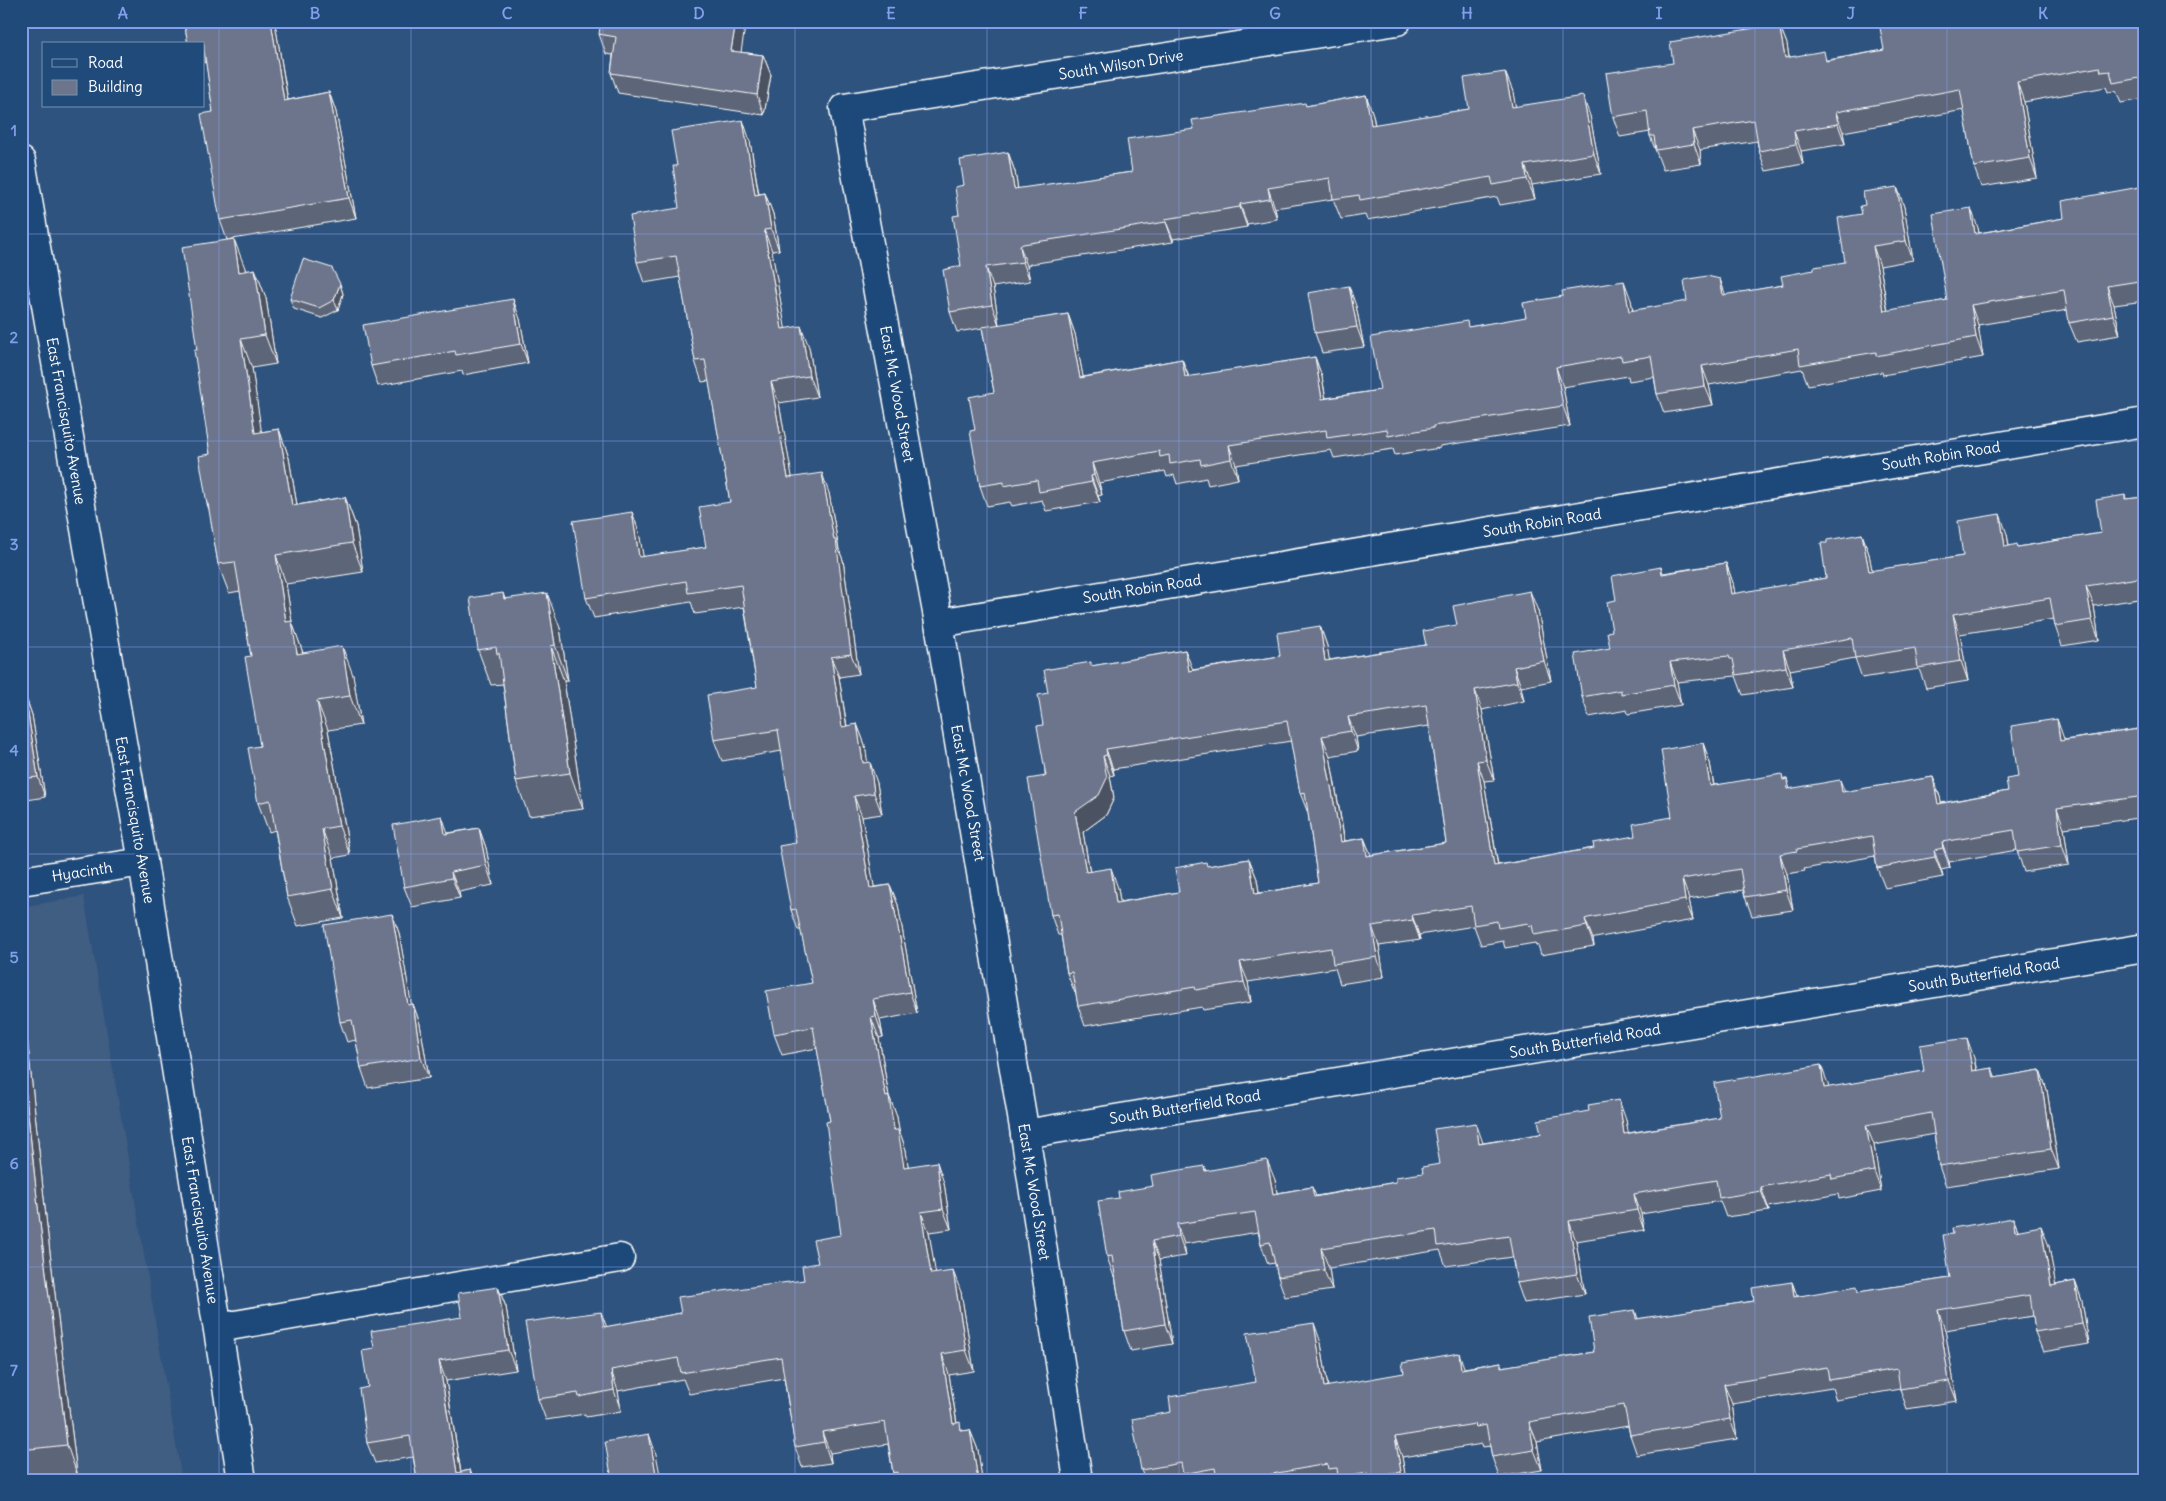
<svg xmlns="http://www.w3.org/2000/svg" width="2166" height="1501" font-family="Delius,sans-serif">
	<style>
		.built { fill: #415d82 }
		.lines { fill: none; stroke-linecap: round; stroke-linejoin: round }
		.minor-casing { stroke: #fff; stroke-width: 31 }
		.tertiary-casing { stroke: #fff; stroke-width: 31 }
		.minor { stroke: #1f4a7a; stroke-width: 28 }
		.tertiary { stroke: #1f4a7a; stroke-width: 28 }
		.wall { fill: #5d6578; stroke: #fff; fill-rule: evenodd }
		.shaded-wall { fill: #4c5262; stroke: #fff }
		.building { fill: #6c758c; stroke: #fff; fill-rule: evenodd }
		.grid { fill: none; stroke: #839eea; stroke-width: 1; stroke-opacity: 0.55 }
		.labels { text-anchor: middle; stroke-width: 4; stroke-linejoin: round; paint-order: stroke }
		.street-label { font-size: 15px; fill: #fff; stroke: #1f4a7a }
		.neatline { fill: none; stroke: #839eea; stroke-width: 2 }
		.grid-label { font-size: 16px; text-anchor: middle; font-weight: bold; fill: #839eea }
	</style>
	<rect width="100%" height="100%" fill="#2e537e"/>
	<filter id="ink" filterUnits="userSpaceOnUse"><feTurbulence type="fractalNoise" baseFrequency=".02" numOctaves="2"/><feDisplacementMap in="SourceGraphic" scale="10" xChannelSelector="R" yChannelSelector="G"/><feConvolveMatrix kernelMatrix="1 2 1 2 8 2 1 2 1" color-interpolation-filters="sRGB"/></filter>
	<g filter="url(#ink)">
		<polygon class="built" points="84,896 182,1480 21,1480 21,907"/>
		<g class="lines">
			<g class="minor-casing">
				<g id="minor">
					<polyline points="939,623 2145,422"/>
					<polyline points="21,881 143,862"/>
					<polyline points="1025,1134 2145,948"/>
					<polyline points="218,1328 620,1258"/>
					<polyline points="1078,1480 1025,1134 939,623 844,108 1397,21"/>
				</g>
			</g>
			<g class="tertiary-casing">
				<polyline id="tertiary" points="21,161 143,862 242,1480"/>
			</g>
			<use href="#minor" class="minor"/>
			<use href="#tertiary" class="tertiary"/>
		</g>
		<g class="wall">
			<polygon points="182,21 274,21 276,29 288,100 329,92 336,112 356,218 227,240 220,220 213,112 206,62 204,63 204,44 188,44 186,32"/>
			<polygon points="791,21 806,21 800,29"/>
			<polygon points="1949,21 1951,27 2145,21 2145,99 2121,103 2116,91 2108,92 2106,87 2024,102 2037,178 1981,187 1974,167 1964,110 1843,132 1845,144 1801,151 1803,164 1766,171 1759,151 1757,141 1700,150 1701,164 1663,170 1650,136 1650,132 1620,137 1613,117 1673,63 1779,24 1787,44 1789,57 1828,60 1884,50 1944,22"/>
			<polygon points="599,34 763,55 771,75 764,115 618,93 611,73 613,55 606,54"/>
			<polygon points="1505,72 1513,92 1515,107 1590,116 1601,174 1532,185 1535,199 1500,205 1497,197 1367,220 1365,215 1341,219 1333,199 1275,208 1277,219 1247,224 1247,227 1173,239 1173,242 1030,264 1027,266 1030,281 993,287 999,325 1068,314 1075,334 1083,377 1182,359 1189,377 1315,357 1322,377 1326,398 1380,390 1469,327 1631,300 1633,311 1726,295 1783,285 1814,270 1845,262 1865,205 1897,187 1904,207 1913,260 1880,266 1888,311 1947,300 1978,228 1979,233 2064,218 2145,186 2145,301 2114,305 2120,335 2077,342 2069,323 2068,310 1978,325 1983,357 1883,375 1882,372 1808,385 1802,369 1709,385 1713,405 1664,413 1657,394 1654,377 1629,381 1628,376 1563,387 1570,426 1440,446 1440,448 1395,455 1393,449 1334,458 1331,450 1236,465 1238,479 1208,485 1206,478 1177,484 1174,475 1167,477 1165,471 1099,483 1102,495 1098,496 1100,502 1046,511 1042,500 1012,506 1010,502 987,506 980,486 975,430 994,392 982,328 957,332 950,312 961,266 959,215 964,185 1008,152 1015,172 1018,189 1132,172 1194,129 1306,106 1366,95 1373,115 1375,125 1469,109"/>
			<polygon points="750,141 759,194 765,193 773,214 779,250 772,251 785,329 809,347 817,397 779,403 792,478 829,493 839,550 843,560 859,674 839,677 847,726 857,724 865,745 867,763 877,783 882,814 862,817 874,887 890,885 898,905 917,1013 880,1020 883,1037 879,1038 889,1096 897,1117 899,1130 906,1150 908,1167 944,1183 951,1229 929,1232 935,1274 961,1292 974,1371 949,1375 957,1423 963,1431 970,1430 978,1450 982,1480 896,1480 893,1473 888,1444 830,1453 831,1463 802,1467 795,1447 784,1378 689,1394 683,1379 618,1391 621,1411 586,1417 585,1414 546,1420 538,1399 601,1312 606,1327 681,1313 804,1280 841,1235 830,1121 817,1048 782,1055 774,1034 812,983 801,930 798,930 791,910 796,843 782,751 722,761 714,740 757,687 744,607 695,614 691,602 594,618 586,598 632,512 639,532 643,557 706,547 730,502 709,381 702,382 695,361 680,277 644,283 637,262 679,208"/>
			<polygon points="245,268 245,271 255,269 266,298 276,364 252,368 261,432 279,429 289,458 297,505 345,497 356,526 363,572 286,584 292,622 303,653 353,675 361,725 328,730 350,855 333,858 343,918 298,926 287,897 275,830 269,832 258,803 260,746 251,656 240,591 229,593 218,564 210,512 207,504 210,454 197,350"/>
			<polygon points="340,284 343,294 338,310 322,318 294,309 290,299"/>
			<polygon points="1356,306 1364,347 1322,353 1315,333"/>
			<polygon points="520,319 528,363 463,375 462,371 378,386 371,366"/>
			<polygon points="2125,495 2126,499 2145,497 2145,598 2094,606 2099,640 2062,646 2055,626 2054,619 1960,634 1968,681 1926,688 1919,669 1862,678 1855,658 1790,670 1793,687 1743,695 1736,676 1677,682 1681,705 1628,714 1627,710 1589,717 1582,697 1610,648 1616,600 1661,567 1663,573 1726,563 1733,583 1735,594 1826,578 1827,543 1862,534 1869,554 1872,571 1963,556 2007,534 2009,546 2018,547 2101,533"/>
			<polygon points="503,593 505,599 560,628 568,681 564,681 583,809 529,816 516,781 503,684 491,685 478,650"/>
			<path d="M1538,611L1551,681L1521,687L1524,701L1482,710L1494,780L1484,781L1498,865L1594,848L1635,836L1672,817L1703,743L1710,763L1714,785L1787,779L1790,789L1844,792L1933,777L1940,797L1941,803L2008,791L2018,777L2064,740L2145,728V817L2064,828L2069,865L2024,872L2017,850L1949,862L1950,868L1941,870L1943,877L1885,888L1877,868L1875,856L1804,869L1805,871L1787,874L1793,910L1752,916L1745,897L1743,890L1689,899L1693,920L1595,938L1593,939L1594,946L1541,955L1538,945L1536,946L1535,943L1505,948L1503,941L1481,945L1474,926L1419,935L1420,940L1379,946L1384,977L1340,984L1335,968L1248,982L1251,1002L1203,1010L1202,1007L1085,1026L1078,1006L1076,993H1075L1067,973L1061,935H1058L1051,915L1043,725L1048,693L1092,666L1185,650L1192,670L1280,656L1320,626L1327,646L1329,660L1426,645ZM1429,726L1446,843L1371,855L1364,838L1345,841L1330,756L1358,751L1356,737ZM1291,741L1300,793L1308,813L1318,883L1259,893L1257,879L1249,859L1208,866L1179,892L1120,902L1118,888L1090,872L1083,832L1106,815L1114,798L1110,776L1114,775L1113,769Z"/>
			<polygon points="21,687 23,695 25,695 32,715 45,797 21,801"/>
			<polygon points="479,828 486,848 493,885 459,892 460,898 412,907 404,887 448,833"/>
			<polygon points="392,914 399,933 411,1004 413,1004 420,1024 429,1078 368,1088 361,1068 356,1040 347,1042 340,1022"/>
			<polygon points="21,1013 26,1027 48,1236 77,1474 27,1480 21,1480"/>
			<polygon points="1974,1058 1977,1071 1992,1068 1996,1078 2040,1070 2047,1090 2059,1169 1946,1186 1939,1166 1934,1134 1874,1145 1881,1191 1839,1199 1838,1194 1768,1207 1769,1211 1726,1217 1720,1201 1641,1214 1644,1230 1576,1241 1585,1294 1524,1303 1517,1283 1512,1257 1446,1266 1440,1250 1329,1268 1332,1290 1285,1297 1278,1277 1275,1263 1268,1264 1261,1244 1258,1232 1184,1244 1186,1256 1159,1260 1172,1344 1131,1351 1124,1331 1115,1276 1114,1277 1107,1257 1119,1198 1153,1186 1204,1166 1206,1171 1275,1180 1277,1193 1312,1187 1316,1196 1396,1182 1423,1173 1483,1143 1626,1120 1628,1133 1720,1118 1821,1065 1828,1088 1924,1071"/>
			<polygon points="2013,1218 2018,1230 2049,1246 2055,1285 2075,1281 2082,1301 2089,1344 2043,1352 2035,1332 2033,1316 1945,1330 1957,1401 1907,1409 1900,1389 1836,1400 1832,1388 1732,1404 1737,1439 1637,1455 1630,1435 1628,1426 1537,1442 1542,1470 1499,1477 1492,1457 1490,1446 1483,1447 1482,1444 1402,1457 1406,1480 1145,1480 1141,1470 1171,1412 1256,1382 1321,1343 1328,1387 1464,1368 1501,1362 1502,1367 1594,1352 1635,1310 1638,1319 1754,1301 1792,1282 1797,1296 1859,1292 1950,1278 1953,1234"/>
			<polygon points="498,1287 506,1307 516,1370 446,1381 461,1472 470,1470 474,1480 417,1480 413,1457 375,1463 367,1443 368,1387 374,1348 462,1317"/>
		</g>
		<g class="shaded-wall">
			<polygon points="271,21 274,21 276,29 291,120 284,101"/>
			<polygon points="736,21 746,21 738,71 731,51"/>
			<polygon points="797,21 806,21 800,29"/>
			<polygon points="1779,24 1787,44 1792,78 1785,58"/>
			<polygon points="763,55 771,75 764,115 757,95"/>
			<polygon points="1505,72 1513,92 1519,127 1512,107"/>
			<polygon points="2017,82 2024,102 2037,178 2030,158"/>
			<polygon points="329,92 336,112 356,218 349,198"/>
			<polygon points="1366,95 1373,115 1378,145 1371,125"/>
			<polygon points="1583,96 1590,116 1601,174 1594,154"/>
			<polygon points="1836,112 1843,132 1845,144 1838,124"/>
			<polygon points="743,120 750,141 762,216 755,195"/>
			<polygon points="1692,130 1700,150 1701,164 1694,144"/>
			<polygon points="1794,131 1801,151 1803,164 1796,144"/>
			<polygon points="1008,152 1015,172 1021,209 1014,189"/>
			<polygon points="1525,165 1532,185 1535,199 1527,179"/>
			<polygon points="1897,187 1904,207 1913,260 1906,241"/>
			<polygon points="1268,188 1275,208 1277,219 1270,199"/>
			<polygon points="765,193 773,214 779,250 771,229"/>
			<polygon points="1240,204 1247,224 1247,227 1240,207"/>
			<polygon points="1971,208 1978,228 1983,254 1975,234"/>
			<polygon points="1165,219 1173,239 1173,242 1166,222"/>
			<polygon points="764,230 772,251 789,350 782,329"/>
			<polygon points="234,239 245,268 250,301 239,272"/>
			<polygon points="1020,246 1027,266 1030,281 1023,262"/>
			<polygon points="1873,246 1880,266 1891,331 1884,311"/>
			<polygon points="986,267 993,287 999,325 992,305"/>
			<polygon points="255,269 266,298 276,364 265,335"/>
			<polygon points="1720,279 1727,299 1723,295"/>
			<polygon points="1624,281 1631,300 1636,331 1629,311"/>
			<polygon points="340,284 343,294 338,310 334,300"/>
			<polygon points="1349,286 1356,306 1364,347 1357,327"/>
			<polygon points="2107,286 2114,305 2120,335 2113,315"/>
			<polygon points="513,299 520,319 528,363 521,344"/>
			<polygon points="1971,305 1978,325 1983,357 1976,337"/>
			<polygon points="1068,314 1075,334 1087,398 1080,378"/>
			<polygon points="801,326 809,347 817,397 809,376"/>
			<polygon points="241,339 252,368 266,462 255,433"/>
			<polygon points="1315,357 1322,377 1329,419 1322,399"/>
			<polygon points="1182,359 1189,379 1185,377"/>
			<polygon points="1702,366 1709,385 1713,405 1705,386"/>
			<polygon points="1556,367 1563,387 1570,426 1563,406"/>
			<polygon points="771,382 779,403 796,499 788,478"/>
			<polygon points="279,429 289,458 302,535 292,506"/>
			<polygon points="1229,445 1236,465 1238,479 1231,459"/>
			<polygon points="1092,463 1099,483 1102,495 1094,475"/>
			<polygon points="822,473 829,493 839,550 843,560 859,674 851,654 834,540"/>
			<polygon points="1091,476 1098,496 1100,502 1092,482"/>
			<polygon points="345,497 356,526 363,572 352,543"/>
			<polygon points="632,512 639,532 647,578 639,557"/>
			<polygon points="2000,514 2007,534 2012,567 2005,547"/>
			<polygon points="1862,534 1869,554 1876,591 1869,571"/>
			<polygon points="276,555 286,584 292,622 302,650 308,682 286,622"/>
			<polygon points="1726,563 1733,583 1738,614 1731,594"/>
			<polygon points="2086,586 2094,606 2099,640 2092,620"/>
			<polygon points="1530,591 1538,611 1551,681 1544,661"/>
			<polygon points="547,593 560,628 568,681 555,645"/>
			<polygon points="1953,614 1960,634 1968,681 1961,661"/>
			<polygon points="1320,626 1327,646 1333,681 1325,661"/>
			<polygon points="342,646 353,675 361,725 350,696"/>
			<polygon points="551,646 564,681 583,809 570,773"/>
			<polygon points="1185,650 1193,670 1189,671"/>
			<polygon points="1783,650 1790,670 1793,687 1786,667"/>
			<polygon points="831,657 839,677 850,748 842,727"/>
			<polygon points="1670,662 1677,682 1681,705 1674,685"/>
			<polygon points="1514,667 1521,687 1524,701 1517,682"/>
			<polygon points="1475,690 1482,710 1494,780 1486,760"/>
			<polygon points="25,695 32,715 45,797 38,777"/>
			<polygon points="317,701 328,730 350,855 339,826"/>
			<polygon points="1348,717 1356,737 1358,751 1351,731"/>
			<polygon points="2057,719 2064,739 2067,761 2060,741"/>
			<polygon points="857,724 865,745 871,784 863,763"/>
			<polygon points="1322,736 1330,756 1348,862 1341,842"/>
			<polygon points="1703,743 1710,763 1717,806 1710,786"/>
			<polygon points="1106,749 1113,769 1114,775 1107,755"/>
			<polygon points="1103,756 1110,776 1114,798 1106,815 1083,832 1093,892 1086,872 1075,812"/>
			<polygon points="1477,761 1484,781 1501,886 1494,866"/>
			<polygon points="870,762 877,783 882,814 874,793"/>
			<polygon points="1933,777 1940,797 1945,824 1938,804"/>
			<polygon points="1840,780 1848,800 1842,792"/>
			<polygon points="854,796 862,817 878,909 870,888"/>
			<polygon points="2057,808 2064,828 2069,865 2062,845"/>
			<polygon points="442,816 449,836 445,834"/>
			<polygon points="479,828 486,848 493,885 486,865"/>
			<polygon points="322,829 333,858 343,918 333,889"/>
			<polygon points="1364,838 1372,858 1367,856"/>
			<polygon points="1942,842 1949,862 1950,868 1943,848"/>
			<polygon points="1934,850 1941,870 1943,877 1935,857"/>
			<polygon points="1780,854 1787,874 1793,910 1786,890"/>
			<polygon points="1249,859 1257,879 1262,914 1255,894"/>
			<polygon points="1111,868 1118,888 1123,922 1116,903"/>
			<polygon points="451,872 459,892 460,898 452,878"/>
			<polygon points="1682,879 1689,899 1693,920 1685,900"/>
			<polygon points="890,885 898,905 917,1013 910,992"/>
			<polygon points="392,914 399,933 415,1025 408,1005"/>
			<polygon points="1412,915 1419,935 1420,940 1413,920"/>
			<polygon points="1585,919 1593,939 1594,946 1587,926"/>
			<polygon points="1372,926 1379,946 1384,977 1377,957"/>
			<polygon points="1240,962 1248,982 1251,1002 1244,982"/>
			<polygon points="873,999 880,1020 883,1037 876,1016"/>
			<polygon points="413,1004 420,1024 429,1078 421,1058"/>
			<polygon points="21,1013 26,1027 48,1236 77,1474 67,1445 38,1207 21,1050"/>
			<polygon points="871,1017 879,1038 889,1097 889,1096 897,1117 899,1130 906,1150 911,1188 904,1167 886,1097"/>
			<polygon points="1967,1038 1974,1058 1980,1091 1972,1071"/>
			<polygon points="1821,1065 1828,1084 1832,1108 1824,1088"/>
			<polygon points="2040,1070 2047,1090 2059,1169 2051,1149"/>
			<polygon points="1619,1100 1626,1120 1632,1153 1624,1134"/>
			<polygon points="1476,1123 1483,1143 1479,1144"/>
			<polygon points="1866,1125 1874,1145 1881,1191 1874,1171"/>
			<polygon points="1267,1160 1275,1180 1280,1214 1273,1194"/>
			<polygon points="937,1162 944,1183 951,1229 943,1209"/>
			<polygon points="1761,1187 1768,1207 1769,1211 1761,1191"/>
			<polygon points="1634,1194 1641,1214 1644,1230 1637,1210"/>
			<polygon points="921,1212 929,1232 939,1295 931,1274"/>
			<polygon points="2013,1218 2021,1238 2015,1231"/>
			<polygon points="1569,1221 1576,1241 1585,1294 1577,1274"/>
			<polygon points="1177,1224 1184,1244 1186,1256 1179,1236"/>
			<polygon points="2041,1226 2049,1246 2059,1305 2051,1286"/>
			<polygon points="1152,1241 1159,1260 1172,1344 1165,1324"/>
			<polygon points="1321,1248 1329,1268 1332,1290 1324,1270"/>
			<polygon points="953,1271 961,1292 974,1371 966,1350"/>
			<polygon points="2075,1281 2082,1301 2089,1344 2082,1324"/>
			<polygon points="1792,1282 1799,1302 1794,1297"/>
			<polygon points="498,1287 506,1307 516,1370 508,1350"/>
			<polygon points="1938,1310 1945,1330 1957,1401 1949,1381"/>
			<polygon points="601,1312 609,1333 604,1327"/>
			<polygon points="1314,1323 1321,1343 1331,1407 1324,1387"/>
			<polygon points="1459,1353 1466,1373 1461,1369"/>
			<polygon points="942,1354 949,1375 960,1444 953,1424"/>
			<polygon points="439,1361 446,1381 462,1480 457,1473"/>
			<polygon points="611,1370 618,1391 621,1411 614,1390"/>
			<polygon points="1724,1384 1732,1404 1737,1439 1730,1419"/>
			<polygon points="1529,1422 1537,1442 1542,1470 1534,1450"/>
			<polygon points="970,1430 978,1450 982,1480 978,1480"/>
			<polygon points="822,1432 830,1453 831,1463 824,1442"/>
			<polygon points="649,1434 656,1454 661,1480 657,1480"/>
			<polygon points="1395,1437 1402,1457 1406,1480 1404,1480 1401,1472"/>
		</g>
		<g class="building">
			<polygon points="184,21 271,21 284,101 329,92 349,198 220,220 201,114 213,112 204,50 204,44 203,44 203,42 188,44"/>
			<polygon points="601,21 736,21 731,51 763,55 757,95 611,73 616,37 599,34"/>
			<polygon points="1884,21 1942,21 1942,22 1949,21 1950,27 1984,21 2145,21 2145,77 2113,83 2110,71 2101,72 2100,67 2017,82 2030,158 1974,167 1960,89 1836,112 1838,124 1794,131 1796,144 1759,151 1754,120 1692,130 1694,144 1656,150 1654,136 1650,136 1647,111 1613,117 1606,73 1673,63 1670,42 1779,24 1785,58 1824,51 1826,61 1884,50 1879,22"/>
			<polygon points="1505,72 1512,107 1583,96 1594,154 1525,165 1527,179 1493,185 1491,177 1360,200 1359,195 1333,199 1330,178 1268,188 1270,199 1240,204 1240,207 1165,219 1166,222 1023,244 1020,246 1023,262 986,267 992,305 950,312 943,270 961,266 953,216 959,215 955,187 964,185 960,160 1008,152 1014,189 1132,172 1127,139 1194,129 1192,120 1305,103 1306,106 1366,95 1371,125 1469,109 1464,78"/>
			<polygon points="743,120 755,195 765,193 771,229 764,230 782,329 801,326 809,376 771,382 788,478 822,473 834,540 836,540 851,654 831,657 842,727 857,724 863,763 870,762 874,793 854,796 870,888 890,885 910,992 873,999 876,1016 871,1017 886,1097 889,1096 894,1130 898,1130 904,1167 937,1162 943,1209 921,1212 931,1274 953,1271 966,1350 942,1354 953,1424 960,1422 961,1431 970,1430 978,1480 898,1480 897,1472 893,1473 885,1422 822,1432 824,1442 795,1447 781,1357 681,1373 678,1358 611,1370 614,1390 579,1397 578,1393 538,1399 525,1322 601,1312 604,1327 681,1313 678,1297 804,1280 802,1266 818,1263 813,1240 841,1235 826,1122 830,1121 813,1027 774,1034 766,991 812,983 796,909 791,910 779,846 796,843 778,730 714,740 707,695 757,687 741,585 688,593 686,581 586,598 573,521 632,512 639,557 706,547 699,507 730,502 705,360 695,361 676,256 637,262 630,216 679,208 673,166 677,166 671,131"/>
			<polygon points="2145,186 2145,280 2107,286 2113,315 2069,323 2064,290 1971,305 1976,337 1876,356 1876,352 1800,365 1798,349 1702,366 1705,386 1657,394 1651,356 1622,361 1621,356 1556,367 1563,406 1433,426 1433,428 1388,436 1387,429 1327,438 1326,430 1229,445 1231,459 1201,465 1200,459 1170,464 1169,455 1160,457 1159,451 1092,463 1094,475 1091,476 1092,482 1039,492 1037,480 1004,486 1004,482 980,486 970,431 975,430 969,397 994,392 982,327 1068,314 1080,378 1182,359 1185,377 1315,357 1322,399 1380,390 1371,337 1467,321 1468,327 1526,317 1523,303 1563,296 1562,291 1624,281 1629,311 1687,301 1684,280 1707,276 1720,279 1723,295 1783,285 1781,276 1814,270 1814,267 1845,262 1838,218 1862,214 1860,206 1865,205 1863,192 1897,187 1906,241 1873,246 1884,311 1947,300 1933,214 1971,208 1975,234 2064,218 2062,201"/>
			<polygon points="234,239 239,272 255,269 265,335 241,339 255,433 279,429 292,506 345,497 352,543 276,555 286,622 292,621 297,654 342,646 350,696 317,701 339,826 322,829 333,889 287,897 270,800 258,803 248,748 260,746 245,657 251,656 235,562 218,564 208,504 207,504 199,456 210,454 194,350 197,350 182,247"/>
			<polygon points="303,259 332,268 340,284 334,300 319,308 290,299"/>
			<polygon points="1349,286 1357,327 1315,333 1308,293"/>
			<polygon points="513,299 521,344 456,355 455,351 371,366 363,325"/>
			<polygon points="2125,495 2125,499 2145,497 2145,577 2086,586 2092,620 2055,626 2050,598 1953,614 1961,661 1918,668 1915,648 1855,658 1852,638 1783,650 1786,667 1736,675 1733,659 1730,659 1729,656 1670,662 1674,685 1621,694 1621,690 1582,697 1575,654 1610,648 1607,632 1612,631 1607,602 1616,600 1612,576 1661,567 1662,574 1726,563 1731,594 1826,578 1821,543 1827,543 1827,540 1862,534 1869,571 1963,556 1958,521 2000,514 2005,547 2017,544 2018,547 2101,533 2096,500"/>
			<path d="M1530,591L1544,661L1514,667L1517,682L1475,690L1486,760L1477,761L1494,866L1594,848L1593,843L1635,836L1633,824L1672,817L1661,750L1703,743L1710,786L1782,774L1783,780L1787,779L1788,789L1840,780L1842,792L1933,777L1938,804L2008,791L2006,779L2018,777L2011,726L2057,719L2060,741L2145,728V796L2057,808L2062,845L2017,852L2014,830L1942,842L1943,848L1934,850L1935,857L1877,868L1872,836L1797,849V851L1780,854L1786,890L1745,897L1740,869L1682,879L1685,900L1588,918L1585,919L1587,926L1534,935L1532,925L1529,926L1528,923L1498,928L1497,921L1474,925L1471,906L1412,915L1413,920L1372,926L1377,957L1333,964L1331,948L1240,962L1244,982L1196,990L1195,987L1078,1006L1072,972L1067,973L1058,914L1051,915L1028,779L1046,776L1037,726L1043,725L1038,695L1048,693L1044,670L1091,662V666L1185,650L1189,671L1280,656L1277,633L1320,626L1325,661L1426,645L1423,631L1457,625L1453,606ZM1426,705L1446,843L1367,856L1364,838L1341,842L1322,736L1351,731L1348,717ZM1287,721L1300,793L1305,792L1318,883L1255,894L1249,859L1207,866L1206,862L1175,868L1179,892L1116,903L1111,868L1086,872L1075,812L1099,795L1107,778L1103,756L1107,755L1106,749Z"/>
			<polygon points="503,593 504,599 547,593 555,645 551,646 570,773 516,781 499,653 497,654 496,647 478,650 470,598"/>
			<polygon points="21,695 25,695 38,777 21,779"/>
			<polygon points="442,816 445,834 479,828 486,865 451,872 452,878 404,887 393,825"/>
			<polygon points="392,914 408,1005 413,1004 421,1058 361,1068 352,1020 340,1022 324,925"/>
			<polygon points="1967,1038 1972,1071 1992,1068 1994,1078 2040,1070 2051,1149 1939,1166 1931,1113 1866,1125 1874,1171 1832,1179 1831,1174 1761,1187 1761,1191 1719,1198 1716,1180 1634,1194 1637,1210 1569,1221 1577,1274 1517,1283 1509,1236 1438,1246 1436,1230 1321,1248 1324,1270 1278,1277 1270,1242 1261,1244 1255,1212 1177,1224 1179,1236 1152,1241 1165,1324 1124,1331 1112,1256 1107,1257 1098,1201 1119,1198 1118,1192 1153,1186 1151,1175 1204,1166 1205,1171 1267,1160 1273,1194 1312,1187 1314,1197 1396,1182 1396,1177 1423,1173 1422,1167 1440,1164 1434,1129 1476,1123 1479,1144 1541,1134 1538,1120 1589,1111 1588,1105 1619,1100 1624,1134 1720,1118 1714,1083 1821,1065 1824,1088 1924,1071 1920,1045"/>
			<polygon points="21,1050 38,1207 67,1445 21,1450"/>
			<polygon points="2013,1218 2015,1231 2041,1226 2051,1286 2075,1281 2082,1324 2035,1332 2030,1295 1938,1310 1949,1381 1900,1389 1897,1369 1829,1380 1827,1367 1724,1384 1730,1419 1630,1435 1624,1405 1529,1422 1534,1450 1492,1457 1486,1425 1476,1427 1475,1424 1395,1437 1401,1472 1369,1478 1368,1473 1338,1478 1337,1468 1328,1469 1327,1464 1261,1476 1262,1480 1217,1480 1215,1468 1183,1474 1181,1463 1141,1470 1132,1419 1171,1412 1169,1397 1256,1382 1247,1333 1314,1323 1324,1387 1404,1373 1402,1363 1459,1353 1461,1369 1501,1362 1501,1367 1594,1352 1589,1317 1635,1310 1636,1319 1754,1301 1752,1288 1792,1282 1794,1297 1857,1286 1858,1292 1950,1278 1943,1235 1953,1234 1952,1228"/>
			<polygon points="498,1287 508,1350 439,1361 457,1473 470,1470 472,1480 417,1480 410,1436 367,1443 359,1389 368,1387 362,1350 374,1348 371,1331 462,1317 458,1293"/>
			<polygon points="649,1434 657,1480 612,1480 605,1442"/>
		</g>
	</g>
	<path class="grid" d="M219,21V1480M411,21V1480M603,21V1480M795,21V1480M987,21V1480M1179,21V1480M1371,21V1480M1563,21V1480M1755,21V1480M1947,21V1480M21,234H2145M21,441H2145M21,647H2145M21,854H2145M21,1060H2145M21,1267H2145"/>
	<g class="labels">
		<g class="street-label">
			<text transform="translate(1121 65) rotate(-9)" y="5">South Wilson Drive</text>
			<text transform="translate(897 394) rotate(80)" y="5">East Mc Wood Street</text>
			<text transform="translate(66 421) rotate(80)" y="5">East Francisquito Avenue</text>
			<text transform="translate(1941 456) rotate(-9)" y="5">South Robin Road</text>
			<text transform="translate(1542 523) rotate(-9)" y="5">South Robin Road</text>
			<text transform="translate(1142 589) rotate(-9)" y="5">South Robin Road</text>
			<text transform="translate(968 793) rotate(80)" y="5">East Mc Wood Street</text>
			<text transform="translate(135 820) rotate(80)" y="5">East Francisquito Avenue</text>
			<text transform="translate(82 872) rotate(-9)" y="5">Hyacinth</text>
			<text transform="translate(1984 975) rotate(-9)" y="5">South Butterfield Road</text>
			<text transform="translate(1585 1041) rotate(-9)" y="5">South Butterfield Road</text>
			<text transform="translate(1185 1107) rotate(-9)" y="5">South Butterfield Road</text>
			<text transform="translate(1034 1192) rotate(81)" y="5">East Mc Wood Street</text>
			<text transform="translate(200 1220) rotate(81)" y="5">East Francisquito Avenue</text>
		</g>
	</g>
	<rect width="2166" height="1501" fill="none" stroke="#1f4a7a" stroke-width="55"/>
	<rect x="42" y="42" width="162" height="65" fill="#1f4a7a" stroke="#7992af"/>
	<rect x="52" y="59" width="25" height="8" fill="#1f4a7a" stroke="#7992af"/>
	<text x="88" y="68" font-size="15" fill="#ffffff">Road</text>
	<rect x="52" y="80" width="25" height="15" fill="#6c758c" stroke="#7992af"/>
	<text x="88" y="92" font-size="15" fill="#ffffff">Building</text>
	<rect x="28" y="28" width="2110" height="1446" class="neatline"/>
	<g class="grid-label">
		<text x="123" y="19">A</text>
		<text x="315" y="19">B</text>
		<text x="507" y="19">C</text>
		<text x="699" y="19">D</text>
		<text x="891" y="19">E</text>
		<text x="1083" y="19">F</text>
		<text x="1275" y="19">G</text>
		<text x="1467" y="19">H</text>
		<text x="1659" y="19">I</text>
		<text x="1851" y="19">J</text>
		<text x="2043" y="19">K</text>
		<text x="14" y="136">1</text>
		<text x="14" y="343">2</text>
		<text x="14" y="550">3</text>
		<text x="14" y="756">4</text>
		<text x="14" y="963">5</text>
		<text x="14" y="1169">6</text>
		<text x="14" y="1376">7</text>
	</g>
</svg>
